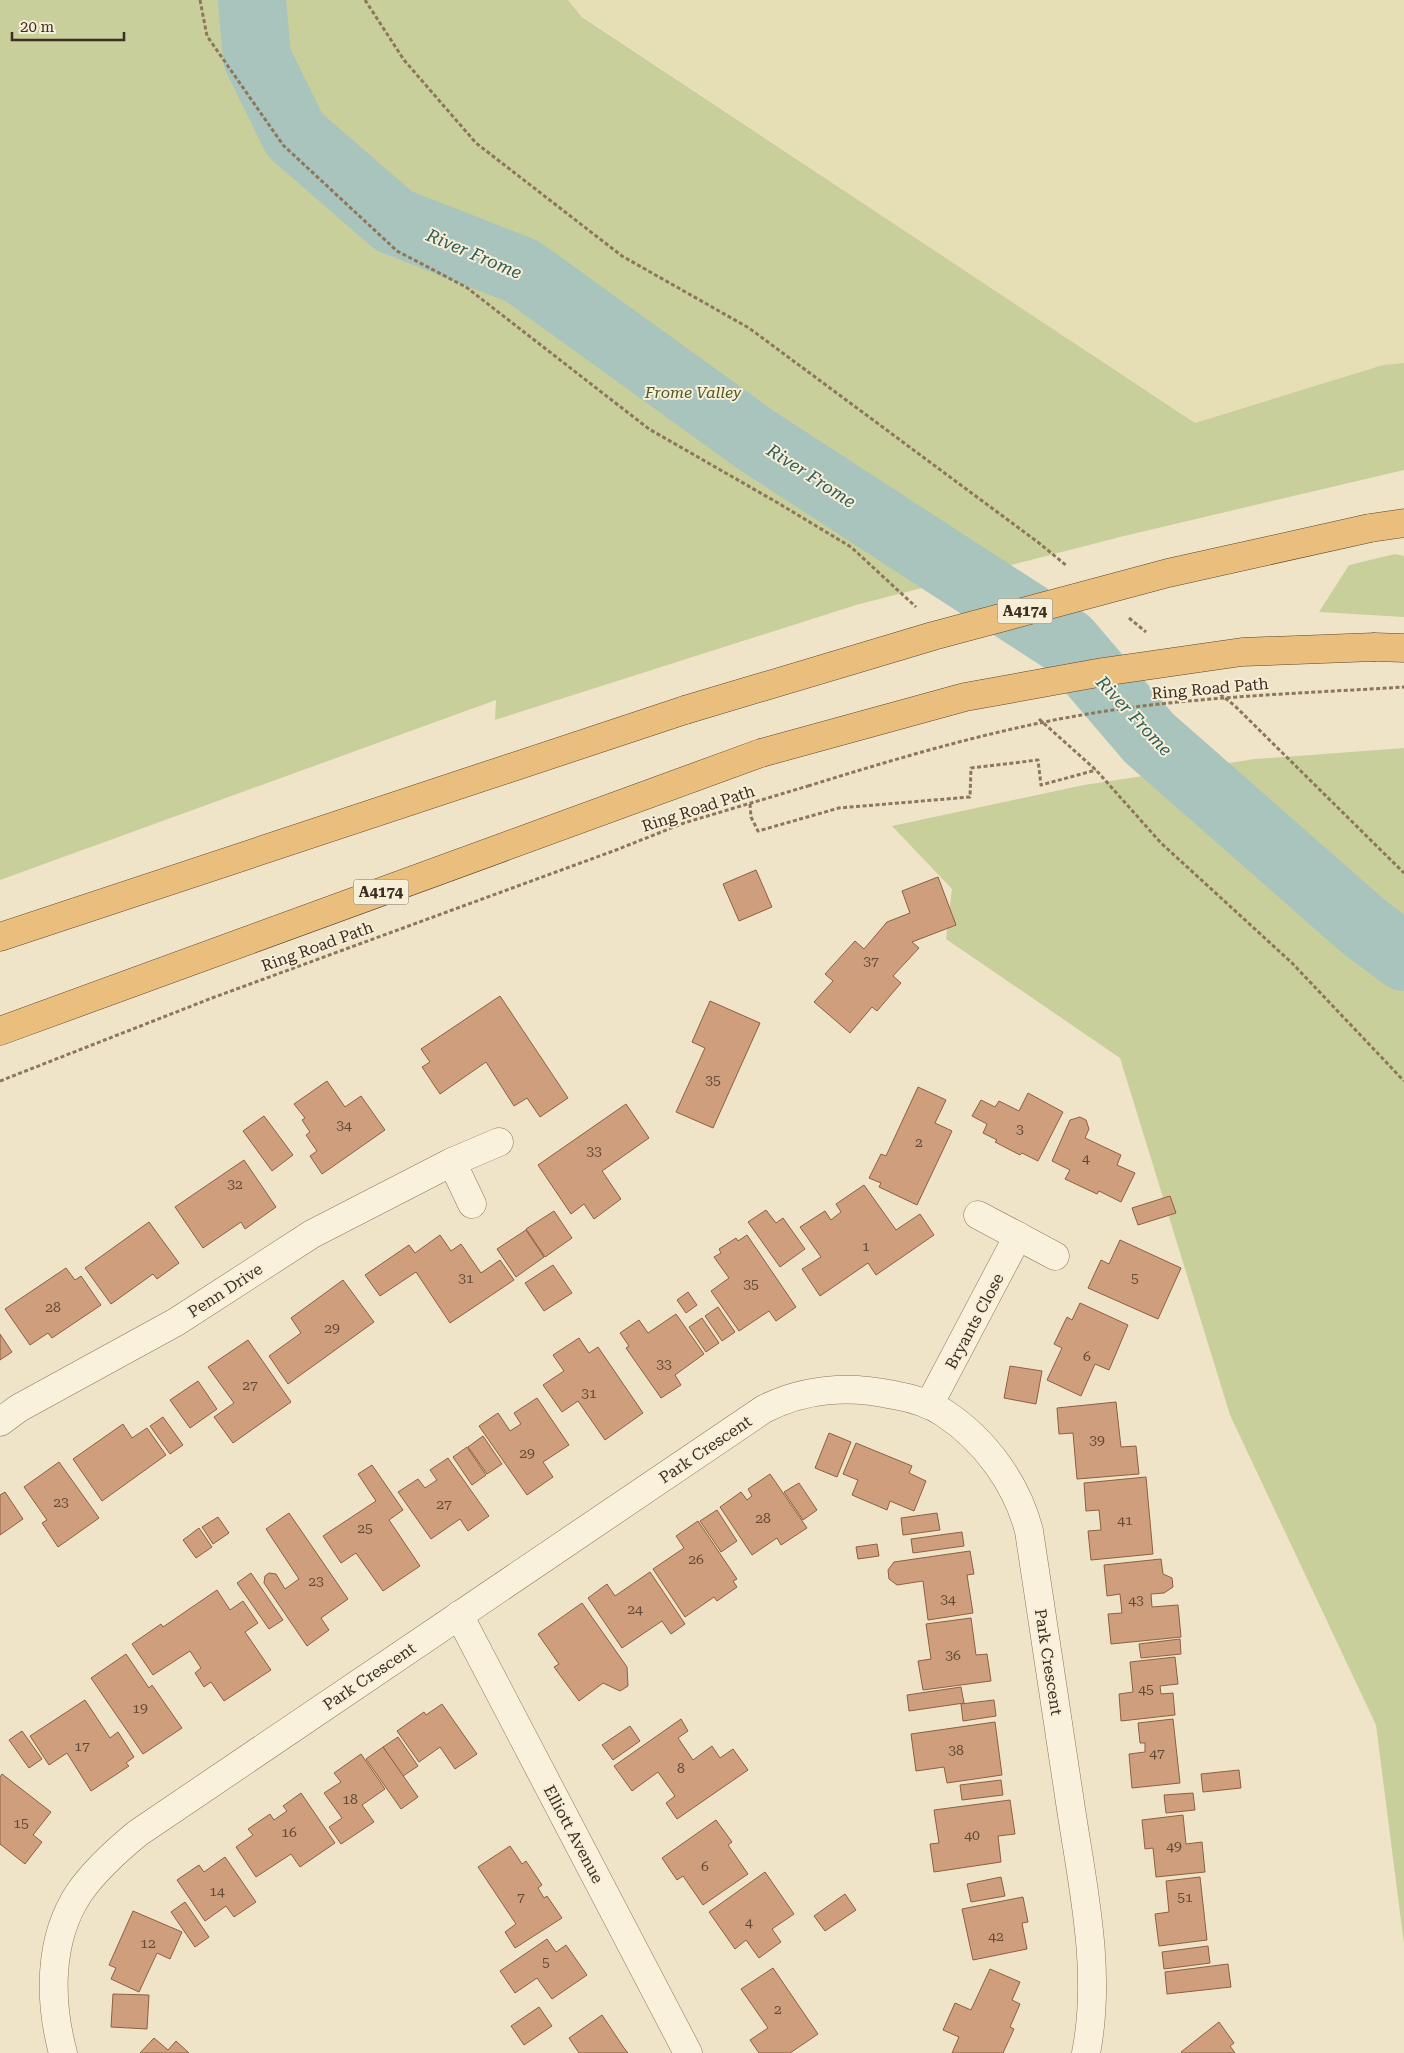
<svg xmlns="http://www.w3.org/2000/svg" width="1404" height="2053" font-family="'Roboto Serif',serif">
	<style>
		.farmland { fill: #e6deb5 }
		.green { fill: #c9cf9b }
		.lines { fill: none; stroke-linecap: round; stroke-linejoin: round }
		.river { stroke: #a9c4bc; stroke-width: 68 }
		.building { fill: #cf9f7d; stroke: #8d5f41 }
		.minor-casing { stroke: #8d765c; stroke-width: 29 }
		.trunk-casing { stroke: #5b4430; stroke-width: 29 }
		.path { stroke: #8d765c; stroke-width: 3; stroke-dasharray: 4 2.5; stroke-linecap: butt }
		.minor { stroke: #faf1dc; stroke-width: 28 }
		.trunk { stroke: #eabe7c; stroke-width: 28 }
		.trunk-bridge-casing { stroke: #5b4430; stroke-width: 29; stroke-linecap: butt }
		.path-bridge { stroke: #8d765c; stroke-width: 3; stroke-dasharray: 4 2.5; stroke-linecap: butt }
		.trunk-bridge { stroke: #eabe7c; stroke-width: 28 }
		.labels { text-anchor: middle; stroke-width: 4; stroke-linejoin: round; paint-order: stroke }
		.number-label { font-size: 14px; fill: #624a37 }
		.shield { fill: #f7eed8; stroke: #756857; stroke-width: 1 }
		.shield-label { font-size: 15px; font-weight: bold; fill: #3d2e20 }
		.park-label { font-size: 16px; font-style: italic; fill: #4d5a26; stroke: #f7eed8 }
		.street-label { font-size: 16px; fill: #3d2e20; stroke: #f7eed8 }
		.water-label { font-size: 18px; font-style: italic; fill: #2f5d5a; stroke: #f7eed8 }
	</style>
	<rect width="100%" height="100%" fill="#f0e4c8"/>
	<polygon class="farmland" points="568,0 1404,0 1404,363 1383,365 1195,423 582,16"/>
	<g class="green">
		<polygon points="0,0 568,0 582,17 1195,423 1383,365 1404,363 1404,470 1124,536 856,605 495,720 496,700 0,880"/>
		<polygon points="1395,554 1404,556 1404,617 1319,612 1349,565"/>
		<polygon points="1404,748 1404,1944 1376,1725 1230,1415 1120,1058 946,939 952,889 892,826 1084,785 1255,759"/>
	</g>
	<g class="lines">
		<polyline class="river" points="252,0 257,58 295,135 394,221 522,271 756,440 1067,642 1149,738 1363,926 1404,957"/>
	</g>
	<g class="building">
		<polygon points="756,870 772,907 739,921 723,884"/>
		<polygon points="938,877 956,925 912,942 919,948 893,976 901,983 877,1011 872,1007 850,1033 814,1002 833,981 825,974 855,941 864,949 887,922 910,913 902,891"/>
		<polygon points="500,996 568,1098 540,1117 527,1098 514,1106 486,1062 440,1094 422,1067 430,1062 421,1049"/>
		<polygon points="710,1001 760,1023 713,1128 676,1112 705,1048 692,1042"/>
		<polygon points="327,1081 345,1107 361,1096 385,1130 322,1174 310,1156 317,1151 306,1135 310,1132 302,1120 305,1118 294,1104"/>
		<polygon points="918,1087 946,1100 935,1123 952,1131 917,1205 879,1187 881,1183 869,1178 881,1154 886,1156"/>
		<polygon points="1028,1093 1063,1112 1038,1161 1022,1153 1020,1155 995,1142 997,1140 983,1133 987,1124 972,1116 981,1100 995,1107 999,1101 1019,1111"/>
		<polygon points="626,1104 649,1138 602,1171 621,1199 594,1219 584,1204 571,1214 538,1165"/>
		<polygon points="264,1116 293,1155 272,1171 243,1131"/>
		<polygon points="1080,1117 1086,1120 1089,1129 1085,1138 1121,1155 1117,1165 1135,1173 1121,1202 1099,1191 1097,1194 1065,1179 1070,1170 1052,1161 1070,1120"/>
		<polygon points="244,1160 276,1207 245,1229 241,1222 203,1248 175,1207"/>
		<polygon points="864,1185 896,1230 920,1214 934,1235 876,1275 868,1263 820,1296 802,1269 821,1257 800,1227 825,1211 831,1220 841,1212 836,1204"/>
		<polygon points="1170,1196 1176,1213 1138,1225 1132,1208"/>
		<polygon points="766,1210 776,1223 783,1218 805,1249 780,1267 748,1222"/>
		<polygon points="554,1211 572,1238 545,1257 526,1229"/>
		<polygon points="149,1222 179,1263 157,1279 153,1274 111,1304 85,1268"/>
		<polygon points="526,1230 544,1257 516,1277 497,1249"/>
		<polygon points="440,1235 451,1251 461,1244 481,1273 500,1260 514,1280 450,1323 416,1272 380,1296 365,1275 409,1245 415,1253"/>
		<polygon points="747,1235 796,1307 776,1321 769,1311 739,1331 711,1291 729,1278 714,1257 721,1253 719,1249 736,1238 738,1241"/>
		<polygon points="1120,1240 1181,1268 1158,1319 1088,1288 1101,1260 1109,1264"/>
		<polygon points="553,1265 572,1293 544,1311 525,1283"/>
		<polygon points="66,1268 75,1280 81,1276 101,1305 52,1338 48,1333 30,1345 5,1309"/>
		<polygon points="343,1280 374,1322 288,1384 269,1356 301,1333 291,1318"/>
		<polygon points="688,1292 697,1305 686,1313 677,1300"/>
		<polygon points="1080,1303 1128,1325 1109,1370 1095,1364 1081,1396 1047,1380 1062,1348 1054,1344 1067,1317 1072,1320"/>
		<polygon points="718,1307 735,1332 722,1341 705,1316"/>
		<polygon points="676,1314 704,1354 675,1375 681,1385 661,1398 626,1348 629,1346 620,1333 639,1320 648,1333"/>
		<polygon points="702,1318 719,1343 706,1352 689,1327"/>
		<polygon points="0,1334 12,1352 0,1360"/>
		<polygon points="579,1338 589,1353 598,1347 643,1413 605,1440 578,1401 562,1412 543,1385 564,1371 553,1355"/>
		<polygon points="248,1340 291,1402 233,1443 214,1417 234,1403 208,1367"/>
		<polygon points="1010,1366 1042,1371 1036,1404 1004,1398"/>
		<polygon points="198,1381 217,1409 190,1428 170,1400"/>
		<polygon points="537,1398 569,1445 543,1462 553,1477 527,1495 479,1426 498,1413 510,1431 521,1424 514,1413"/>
		<polygon points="1116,1402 1121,1447 1136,1446 1139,1474 1077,1479 1073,1433 1059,1434 1057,1408"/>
		<polygon points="163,1417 183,1445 170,1454 150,1426"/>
		<polygon points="123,1424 132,1438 147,1428 166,1455 102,1501 73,1459"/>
		<polygon points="829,1433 851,1442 837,1477 815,1468"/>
		<polygon points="483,1436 502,1464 487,1474 468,1447"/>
		<polygon points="856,1443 912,1466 909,1473 926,1481 914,1511 890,1501 887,1510 852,1495 858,1480 843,1474"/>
		<polygon points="467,1447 486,1475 472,1485 453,1457"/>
		<polygon points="448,1458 489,1516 468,1531 460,1519 431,1539 398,1492 418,1479 425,1488 437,1480 430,1470"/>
		<polygon points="59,1462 99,1518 58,1547 42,1523 47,1520 24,1487"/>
		<polygon points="372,1465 403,1510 389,1520 420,1566 383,1591 356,1553 341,1563 323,1536 376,1501 358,1474"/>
		<polygon points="770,1474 807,1528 781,1545 777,1538 752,1555 720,1507 741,1492 747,1500 752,1496 748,1489"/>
		<polygon points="1146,1477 1153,1554 1091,1560 1088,1531 1101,1530 1099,1510 1086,1511 1084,1483"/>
		<polygon points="799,1483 817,1510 803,1520 784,1492"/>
		<polygon points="5,1492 23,1519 0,1535 0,1495"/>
		<polygon points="717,1510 737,1541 721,1552 700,1521"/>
		<polygon points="289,1513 348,1599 321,1618 329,1630 307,1646 264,1583 265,1576 269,1573 276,1574 285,1589 299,1579 266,1529"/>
		<polygon points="937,1513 940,1530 903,1535 901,1518"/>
		<polygon points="218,1517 229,1533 213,1544 202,1527"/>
		<polygon points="698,1521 737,1579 733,1581 737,1587 717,1601 714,1597 685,1617 653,1569 684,1548 676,1536"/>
		<polygon points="199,1528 212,1547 196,1558 183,1540"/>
		<polygon points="962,1532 964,1546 913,1553 911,1539"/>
		<polygon points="877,1544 879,1556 858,1559 856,1547"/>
		<polygon points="970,1551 974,1574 967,1575 973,1613 928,1620 923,1581 897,1585 889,1579 888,1570 894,1562"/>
		<polygon points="1161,1559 1163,1574 1172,1578 1173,1587 1164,1593 1151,1594 1152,1607 1178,1605 1181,1637 1111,1644 1108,1614 1122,1613 1120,1594 1107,1596 1104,1565"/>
		<polygon points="650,1572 685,1624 671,1634 662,1621 622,1648 588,1598 607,1584 615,1596"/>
		<polygon points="251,1573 283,1620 269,1629 237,1583"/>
		<polygon points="217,1590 230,1610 243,1601 258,1623 245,1632 271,1670 224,1701 211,1682 204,1687 195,1673 201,1668 190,1651 153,1675 132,1644 161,1624 163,1627"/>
		<polygon points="582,1603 627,1667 628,1686 620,1691 603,1683 579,1701 554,1667 559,1664 538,1634"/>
		<polygon points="971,1618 976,1655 987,1654 991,1681 923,1690 918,1661 931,1659 926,1624"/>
		<polygon points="1180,1639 1181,1654 1141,1658 1139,1644"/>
		<polygon points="126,1654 149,1688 152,1685 182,1728 143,1754 91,1678"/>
		<polygon points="1175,1657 1178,1684 1160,1686 1161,1694 1173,1693 1175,1715 1121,1721 1119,1694 1133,1692 1130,1662"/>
		<polygon points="961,1687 964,1703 909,1711 907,1695"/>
		<polygon points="85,1700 110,1738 118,1732 134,1757 126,1763 129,1766 91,1791 67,1753 49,1765 30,1736"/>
		<polygon points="994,1700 996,1716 963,1721 961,1704"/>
		<polygon points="442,1704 477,1754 455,1769 440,1747 419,1762 397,1731 424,1712 426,1715"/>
		<polygon points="681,1719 688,1731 678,1738 693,1760 712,1746 720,1758 733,1749 748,1770 677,1819 666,1803 675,1796 658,1772 632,1791 614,1766"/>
		<polygon points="1173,1719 1180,1783 1132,1788 1129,1754 1145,1752 1145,1743 1140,1743 1138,1723"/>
		<polygon points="995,1722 1002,1775 947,1783 944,1767 916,1771 911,1734"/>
		<polygon points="630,1726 640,1741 613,1760 602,1745"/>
		<polygon points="22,1731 42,1759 29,1768 9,1740"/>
		<polygon points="398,1737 418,1766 403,1776 383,1747"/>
		<polygon points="383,1747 418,1797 401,1809 366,1759"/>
		<polygon points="361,1754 385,1789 362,1805 374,1822 341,1844 329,1827 342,1818 324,1793 341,1782 334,1773"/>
		<polygon points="1239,1770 1241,1788 1203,1792 1201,1774"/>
		<polygon points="2,1774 51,1812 33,1835 42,1842 25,1864 0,1844 0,1777"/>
		<polygon points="1001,1780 1003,1795 962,1800 960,1785"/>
		<polygon points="301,1793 335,1843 300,1867 291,1854 256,1877 236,1847 253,1835 248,1829 270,1814 274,1820 287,1811 283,1806"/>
		<polygon points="1193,1793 1195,1810 1166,1813 1164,1795"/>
		<polygon points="1010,1800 1015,1834 998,1836 1001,1862 934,1872 930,1844 939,1843 934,1810"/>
		<polygon points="1183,1815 1186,1844 1202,1842 1205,1872 1156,1877 1153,1848 1145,1849 1142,1820"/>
		<polygon points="716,1820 732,1842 728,1845 748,1874 703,1905 683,1876 677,1880 662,1858"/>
		<polygon points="510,1846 522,1864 526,1861 542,1885 538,1888 544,1898 547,1896 562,1918 515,1948 505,1932 516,1924 478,1867"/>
		<polygon points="225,1857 256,1902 234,1917 226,1906 205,1921 177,1880 199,1865 204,1872"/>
		<polygon points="765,1872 794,1914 772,1929 781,1942 759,1958 746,1940 735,1949 709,1912"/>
		<polygon points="1001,1877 1005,1896 971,1902 967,1884"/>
		<polygon points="1200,1877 1207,1940 1159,1946 1155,1914 1169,1912 1166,1881"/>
		<polygon points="845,1894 856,1910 825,1931 814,1916"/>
		<polygon points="1023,1897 1028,1922 1022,1923 1027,1949 973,1960 962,1909"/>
		<polygon points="185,1902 209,1937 195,1947 171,1912"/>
		<polygon points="133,1911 182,1932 170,1959 157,1953 139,1992 111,1979 116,1968 109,1965"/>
		<polygon points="547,1939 556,1952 566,1945 587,1975 552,1999 537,1978 515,1993 500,1971"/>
		<polygon points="1208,1946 1210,1963 1164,1969 1162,1952"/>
		<polygon points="1228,1964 1231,1987 1167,1994 1165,1972"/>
		<polygon points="773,1968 818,2034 790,2053 759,2053 750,2040 768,2028 741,1989"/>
		<polygon points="990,1969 1020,1982 1012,2000 1020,2004 1010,2027 1014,2029 1003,2053 952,2053 959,2037 943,2030 955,2003 971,2010"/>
		<polygon points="113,1994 149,1995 147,2029 111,2027"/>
		<polygon points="539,2007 552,2026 524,2045 511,2026"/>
		<polygon points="602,2015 624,2048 628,2053 579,2053 569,2038"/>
		<polygon points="1219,2022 1234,2043 1230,2046 1235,2053 1182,2053 1181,2052"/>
		<polygon points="154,2038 168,2050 176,2041 189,2053 140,2053"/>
	</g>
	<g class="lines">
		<g class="minor-casing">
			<g id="minor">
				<polyline points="452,1162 472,1204"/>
				<polyline points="978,1215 1055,1256"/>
				<polyline points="929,1405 1018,1236"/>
				<polyline points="0,1422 19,1408 176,1322 312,1234 452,1162 499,1142"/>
				<polyline points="459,1615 688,2053"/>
				<path d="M63,2053C49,2001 48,1940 79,1893C95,1870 116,1851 138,1833L764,1409C806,1388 848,1385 894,1395C911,1398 929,1403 944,1413C985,1440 1017,1484 1029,1531C1043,1624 1057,1716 1071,1809C1083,1888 1102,1972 1086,2053"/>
			</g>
		</g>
		<g class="trunk-casing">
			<g id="trunk">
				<polyline points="1370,528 1404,523"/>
				<polyline points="1375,647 1404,648"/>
				<polyline points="0,937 685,710"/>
				<polyline points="0,1031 761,753"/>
			</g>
		</g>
		<g class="path">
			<polyline points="200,0 207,36 283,145 397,251 466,287 649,429 778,503 851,547 916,607"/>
			<polyline points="365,0 404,60 476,143 622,256 749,328 1039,543 1067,566"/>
			<polyline points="1129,618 1146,632"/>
			<polyline points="1215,690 1235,706 1404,873"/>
			<polyline points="1039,719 1096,770 1161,843 1292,963 1404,1081"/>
			<polyline points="750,804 751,817 758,831 839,808 970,797 971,768 1038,760 1041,785 1096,770"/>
			<polyline points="0,1081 212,998 616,850 684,823 808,786"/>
		</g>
		<use href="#minor" class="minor"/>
		<use href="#trunk" class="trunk"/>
		<g class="trunk-bridge-casing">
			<g id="trunk-bridge">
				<polyline points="685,710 933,636 1168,573 1370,528"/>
				<polyline points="761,753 965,697 1103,672 1242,652 1375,647"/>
			</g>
		</g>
		<path class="path-bridge" d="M808,786C908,755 1009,725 1113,710C1209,696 1308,693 1404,687"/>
		<use href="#trunk-bridge" class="trunk-bridge"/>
	</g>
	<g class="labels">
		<g class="number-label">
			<text x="871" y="966">37</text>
			<text x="713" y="1085">35</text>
			<text x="344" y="1130">34</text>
			<text x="1020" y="1134">3</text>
			<text x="919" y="1147">2</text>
			<text x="594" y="1156">33</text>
			<text x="1086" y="1163">4</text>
			<text x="235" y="1189">32</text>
			<text x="866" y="1251">1</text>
			<text x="466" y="1283">31</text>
			<text x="1135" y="1283">5</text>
			<text x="751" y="1289">35</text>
			<text x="53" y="1312">28</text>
			<text x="332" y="1333">29</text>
			<text x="1087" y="1361">6</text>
			<text x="664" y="1369">33</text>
			<text x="250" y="1390">27</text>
			<text x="589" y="1398">31</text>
			<text x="1097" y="1445">39</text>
			<text x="527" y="1458">29</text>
			<text x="61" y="1507">23</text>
			<text x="444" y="1509">27</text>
			<text x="763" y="1523">28</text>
			<text x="1125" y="1525">41</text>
			<text x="365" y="1533">25</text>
			<text x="696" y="1564">26</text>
			<text x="316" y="1586">23</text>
			<text x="948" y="1604">34</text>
			<text x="1136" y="1605">43</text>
			<text x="635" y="1614">24</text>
			<text x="953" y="1660">36</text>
			<text x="1146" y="1694">45</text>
			<text x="140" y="1713">19</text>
			<text x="82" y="1751">17</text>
			<text x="956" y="1755">38</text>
			<text x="1157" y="1758">47</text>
			<text x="681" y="1773">8</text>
			<text x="350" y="1804">18</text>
			<text x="21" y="1828">15</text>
			<text x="289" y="1837">16</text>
			<text x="972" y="1840">40</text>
			<text x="1174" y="1851">49</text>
			<text x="705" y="1871">6</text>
			<text x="217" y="1896">14</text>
			<text x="521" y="1902">7</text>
			<text x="1185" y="1902">51</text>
			<text x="749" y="1927">4</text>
			<text x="996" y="1941">42</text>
			<text x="148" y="1948">12</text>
			<text x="546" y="1967">5</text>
			<text x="778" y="2014">2</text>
		</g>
		<g class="shield">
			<rect x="997.5" y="598.5" width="55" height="25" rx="4"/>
			<rect x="353.5" y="879.5" width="55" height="25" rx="4"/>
		</g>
		<g class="shield-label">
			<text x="1025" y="616">A4174</text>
			<text x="381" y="897">A4174</text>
		</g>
		<g class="park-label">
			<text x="693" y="398">Frome Valley</text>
		</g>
		<g class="street-label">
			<text transform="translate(1210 688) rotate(-5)" y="6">Ring Road Path</text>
			<text transform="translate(698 808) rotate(-18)" y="6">Ring Road Path</text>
			<text transform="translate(317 946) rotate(-20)" y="6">Ring Road Path</text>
			<text transform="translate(225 1290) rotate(-33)" y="6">Penn Drive</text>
			<text transform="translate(974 1321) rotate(-62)" y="6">Bryants Close</text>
			<text transform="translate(705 1449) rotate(-34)" y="6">Park Crescent</text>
			<text transform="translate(1049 1662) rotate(81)" y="6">Park Crescent</text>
			<text transform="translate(369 1676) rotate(-34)" y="6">Park Crescent</text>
			<text transform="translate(574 1834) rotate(62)" y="6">Elliott Avenue</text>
		</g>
		<g class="water-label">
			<text transform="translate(474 254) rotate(23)" y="6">River Frome</text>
			<text transform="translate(811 476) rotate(33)" y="6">River Frome</text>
			<text transform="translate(1134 716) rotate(47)" y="6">River Frome</text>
		</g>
	</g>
	<path d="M12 32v8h112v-8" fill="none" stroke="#3d2e20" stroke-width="2.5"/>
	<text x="20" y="32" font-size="15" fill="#3d2e20" stroke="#f7eed8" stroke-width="4" paint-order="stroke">20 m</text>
</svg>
